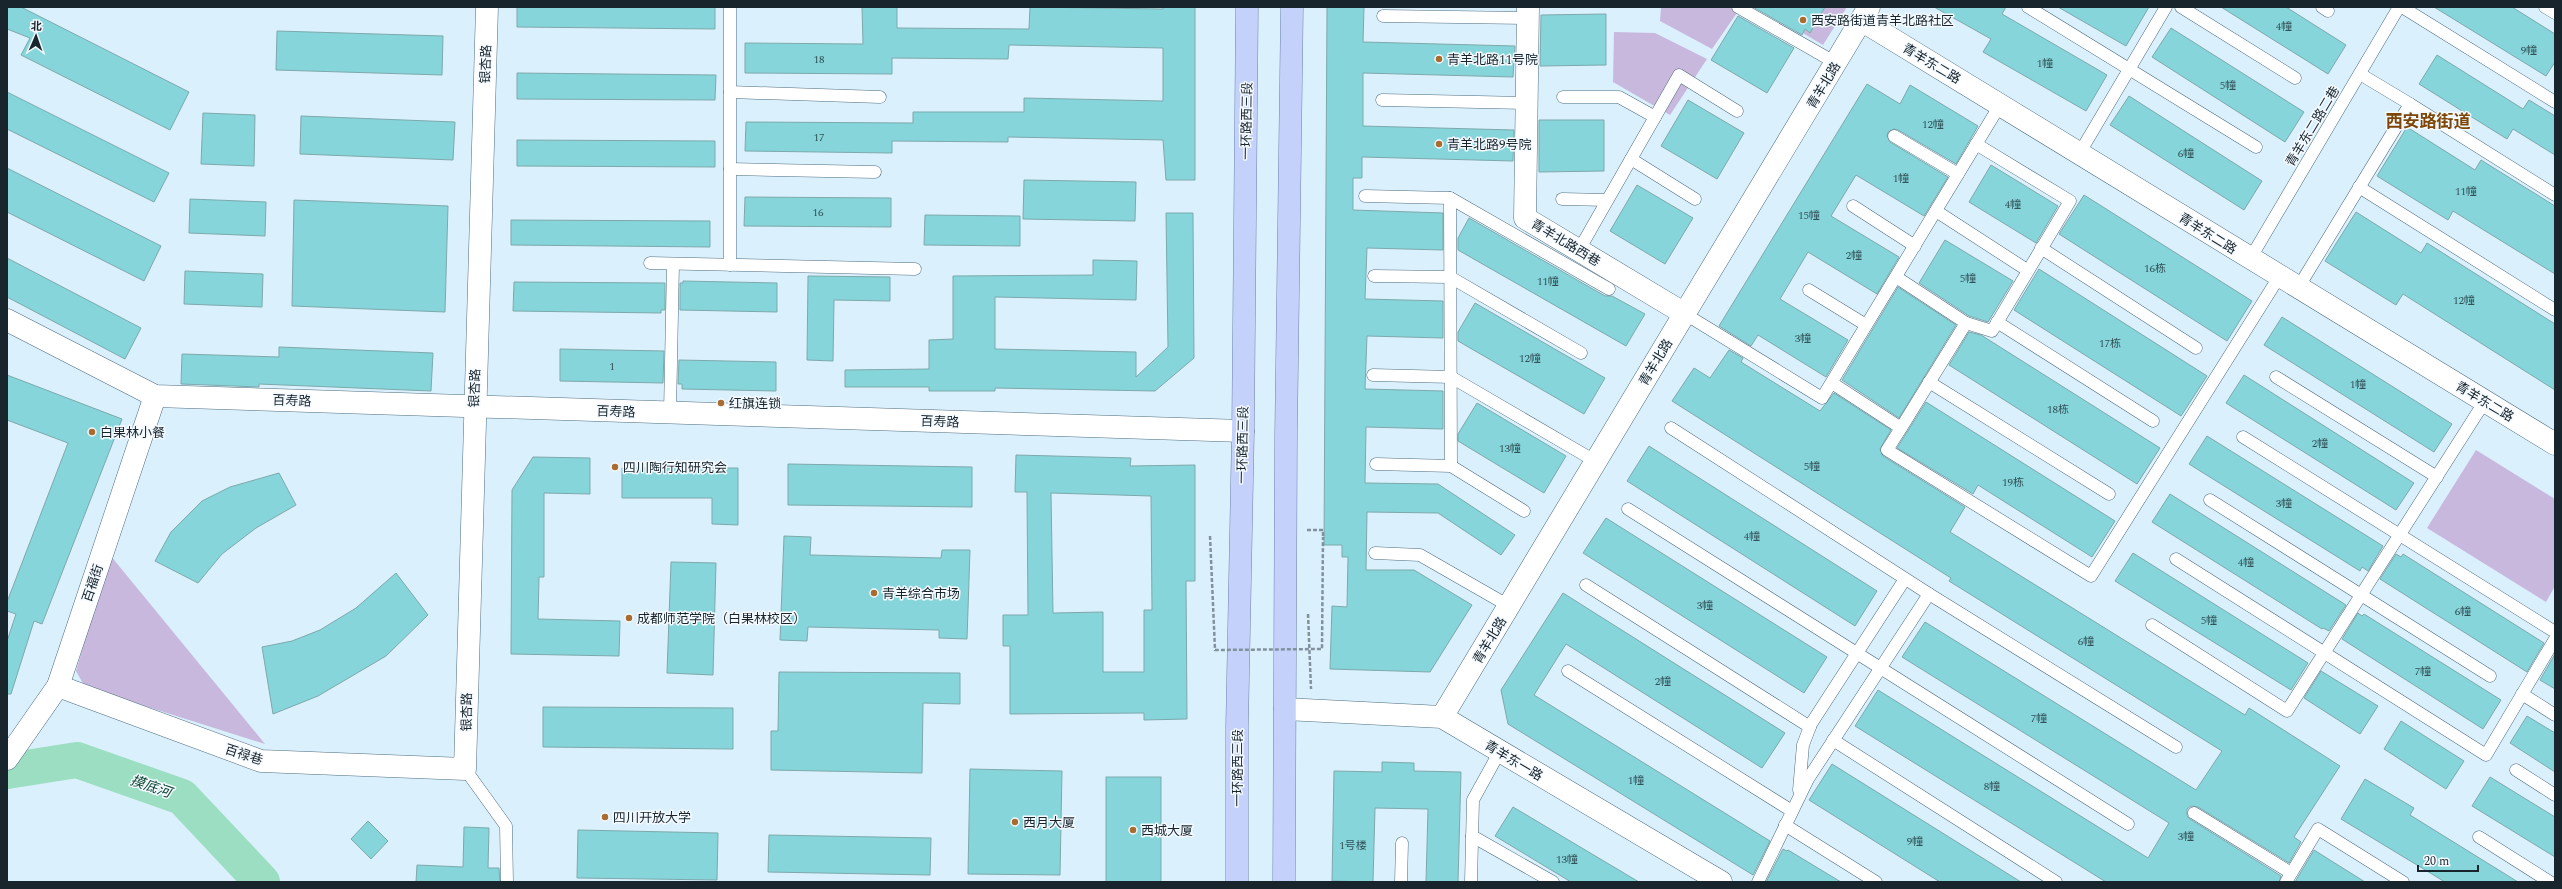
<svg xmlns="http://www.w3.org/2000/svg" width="2562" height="889" font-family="Spectral,'Noto Sans SC',serif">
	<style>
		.green { fill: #c8b8dd }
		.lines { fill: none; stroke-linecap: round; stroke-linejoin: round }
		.river { stroke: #9bdec1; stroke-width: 36 }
		.building { fill: #85d5da; stroke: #7da9ab; fill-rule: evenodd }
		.lane-casing { stroke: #4e6d80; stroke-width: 13 }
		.street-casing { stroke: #4e6d80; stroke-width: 23 }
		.primary-casing { stroke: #6e81b0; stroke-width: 23 }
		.path { stroke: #81929d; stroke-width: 2.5; stroke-dasharray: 4 2; stroke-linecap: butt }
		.lane { stroke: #fff; stroke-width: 12 }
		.street { stroke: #fff; stroke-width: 22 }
		.primary { stroke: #c4d1fa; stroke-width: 22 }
		.path-bridge { stroke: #81929d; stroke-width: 2.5; stroke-dasharray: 4 2; stroke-linecap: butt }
		.poi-dot { fill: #a96c30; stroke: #f4faff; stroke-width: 1.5 }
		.labels { text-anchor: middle; stroke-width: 3; stroke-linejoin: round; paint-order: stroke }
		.number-label { font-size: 11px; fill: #335158 }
		.poi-label { font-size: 13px; fill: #18252d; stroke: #f4faff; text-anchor: start }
		.street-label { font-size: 13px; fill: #18252d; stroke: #f4faff }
		.water-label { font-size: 14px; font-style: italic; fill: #114835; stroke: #f4faff }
		.district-label { font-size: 17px; font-weight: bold; fill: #7c4708; stroke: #f4faff }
	</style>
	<rect width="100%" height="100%" fill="#dbf0fd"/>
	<g class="green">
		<polygon points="1661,7 1741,7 1712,49 1660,21"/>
		<polygon points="1759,7 1847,7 1823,45"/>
		<polygon points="1614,32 1655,33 1707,59 1670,115 1613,82"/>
		<polygon points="2476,450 2555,499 2555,586 2546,602 2427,528"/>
		<polygon points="110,555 265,744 85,687 76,671"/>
	</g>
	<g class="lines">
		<polyline class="river" points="7,771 77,760 182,797 262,882"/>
	</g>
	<g class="building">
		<polygon points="7,7 21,7 189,92 170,130 21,55 30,38 7,29"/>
		<polygon points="517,7 715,7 715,29 517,27"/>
		<polygon points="862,7 897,7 897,28 1029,29 1030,7 1163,9 1163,7 1195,7 1195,180 1166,180 1163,140 1008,137 1008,142 892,141 892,153 745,151 746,122 913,123 913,112 1024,112 1024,98 1163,101 1163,48 1009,45 1008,59 892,58 892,74 745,73 745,43 863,44"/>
		<polygon points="1327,7 1364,7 1363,42 1515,46 1513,77 1363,73 1363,126 1514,130 1513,161 1362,157 1362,178 1353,178 1353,210 1443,213 1443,250 1367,248 1365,299 1443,301 1443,338 1367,336 1365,389 1443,391 1443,429 1366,427 1365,483 1438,484 1515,535 1501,555 1438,513 1367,512 1366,570 1414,570 1472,605 1430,672 1330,669 1332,606 1347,607 1348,557 1342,557 1342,545 1324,545"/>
		<polygon points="1753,7 1825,7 1810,33 1805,29 1802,35"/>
		<polygon points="1934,7 2006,7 2002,14 2107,75 2086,111 1983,52 1991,39"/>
		<polygon points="2058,7 2149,7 2126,46"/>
		<polygon points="2221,7 2286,7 2346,45 2328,74"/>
		<polygon points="2434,7 2512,7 2555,34 2555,62 2546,76"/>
		<polygon points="1606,14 1606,65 1540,66 1541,15"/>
		<polygon points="1738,16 1794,48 1767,93 1711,60"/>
		<polygon points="2171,28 2304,112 2285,142 2152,57"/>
		<polygon points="277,31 443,36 442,75 276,70"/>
		<polygon points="2437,55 2523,109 2529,100 2555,116 2555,155 2513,129 2507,139 2419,84"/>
		<polygon points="517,73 716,75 715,100 517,99"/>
		<polygon points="1867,84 1900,104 1910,85 1978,126 1956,164 1898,130 1894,129 1888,132 1887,136 1890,142 1948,177 1924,216 1856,175 1831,216 1899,257 1877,294 1808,252 1780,299 1848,340 1826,377 1758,335 1751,346 1719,326"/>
		<polygon points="7,92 169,173 154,202 7,129"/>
		<polygon points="2129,96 2262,181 2244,210 2110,125"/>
		<polygon points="1688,100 1744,133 1717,179 1661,146"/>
		<polygon points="203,113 255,115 254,166 201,164"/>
		<polygon points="301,116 455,122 453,160 300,154"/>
		<polygon points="1539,120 1604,120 1604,171 1539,172"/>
		<polygon points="2407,127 2475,170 2481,160 2555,206 2555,274 2453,211 2448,220 2377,176"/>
		<polygon points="517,140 715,141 715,167 517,166"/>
		<polygon points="1991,165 2058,206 2036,243 1969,202"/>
		<polygon points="7,168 161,246 144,281 7,212"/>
		<polygon points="1024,180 1136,182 1135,221 1023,219"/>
		<polygon points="1637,185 1693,218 1665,264 1610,231"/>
		<polygon points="2084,195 2252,301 2227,341 2059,234"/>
		<polygon points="745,197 891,198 891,227 744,226"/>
		<polygon points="190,199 266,202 265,236 189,233"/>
		<polygon points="294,200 448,206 445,312 292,306"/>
		<polygon points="2356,212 2421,253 2427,243 2555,324 2555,390 2403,294 2396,305 2325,261"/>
		<polygon points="1166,213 1193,213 1194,358 1155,391 995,388 995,391 929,391 929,387 845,387 845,370 929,369 929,340 953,339 953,276 1093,275 1093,260 1137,261 1136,300 995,297 995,349 1136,352 1136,377 1168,347"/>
		<polygon points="925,215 1020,216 1020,246 924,245"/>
		<polygon points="1469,218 1605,296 1612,296 1645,314 1626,346 1458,250 1458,238"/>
		<polygon points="511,220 710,221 710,247 511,245"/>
		<polygon points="1945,240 2013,281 1988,322 1969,316 1919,283"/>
		<polygon points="7,258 141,328 125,359 7,297"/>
		<polygon points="2039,269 2207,376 2181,416 2014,310"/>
		<polygon points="185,271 263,274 262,307 184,304"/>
		<polygon points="808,276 890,277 890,301 834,300 833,361 807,360"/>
		<polygon points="683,281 777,283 777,312 680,310 680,283 683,283"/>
		<polygon points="514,282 665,283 665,310 661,310 661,313 513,311"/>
		<polygon points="1898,287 1956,325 1899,418 1842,380"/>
		<polygon points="1475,303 1605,378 1584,414 1458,341 1458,332"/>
		<polygon points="2282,317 2452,424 2434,452 2264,345"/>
		<polygon points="1969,332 1981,335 2160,448 2137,484 1949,365"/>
		<polygon points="279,347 433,353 431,391 259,384 259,387 181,384 182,354 279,357"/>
		<polygon points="560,349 664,351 663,383 560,381"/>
		<polygon points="1729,350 1743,358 1741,362 1820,411 1834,393 1891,430 1880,449 1883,456 1965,507 1950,532 2245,715 2249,708 2340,766 2294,837 2301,842 2289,863 2198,807 2191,806 2187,809 2187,816 2190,819 2281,876 2279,882 2106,882 1855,726 1878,690 2148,858 2169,823 1902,657 1925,622 2196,790 2222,751 1949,581 1951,578 1672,401 1694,368 1710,378"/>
		<polygon points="679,360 776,362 776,391 682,389 682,384 678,384"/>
		<polygon points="7,375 122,419 42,624 34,621 11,694 7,694 7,641 16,614 7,611 7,602 68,443 7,420"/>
		<polygon points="2244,375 2414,483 2396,510 2226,403"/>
		<polygon points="1926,402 2115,521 2092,557 1978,485 1973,494 1897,448"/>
		<polygon points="1477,403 1566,456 1544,493 1458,441 1458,434"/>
		<polygon points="2207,436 2383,546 2368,571 2362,567 2360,571 2189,464"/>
		<polygon points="1649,446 1877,591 1855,626 1627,481"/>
		<path d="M1016,455L1131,458L1130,466L1195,465V581H1186L1187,719L1144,720V713L1010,714V646H1003V615H1028L1027,492H1015ZM1051,493L1151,496L1152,610H1144V672H1103V612L1053,613Z"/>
		<polygon points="533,457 590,458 590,494 544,493 544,577 539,577 538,619 620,621 619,656 511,654 512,490"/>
		<polygon points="788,464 972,467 972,507 788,505"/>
		<polygon points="622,468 738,468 738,525 712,524 712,498 622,498"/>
		<polygon points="279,473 296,505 256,528 222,554 198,583 155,561 171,532 202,501 230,487"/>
		<polygon points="2170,494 2346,605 2329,631 2323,628 2322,629 2152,522"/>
		<polygon points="1606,518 1827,657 1804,693 1583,553"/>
		<polygon points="784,536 811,537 810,555 941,558 942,550 970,550 967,639 939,638 939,630 808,627 807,641 780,640"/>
		<polygon points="2133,553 2308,663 2291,690 2115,581"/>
		<polygon points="2396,554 2401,557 2403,554 2544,643 2527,672 2380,579"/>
		<polygon points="671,562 716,563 713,675 667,673"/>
		<polygon points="396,573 428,615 386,656 318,696 273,714 262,647 292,641 320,630 356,608"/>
		<polygon points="1563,593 1785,733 1762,768 1566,644 1534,695 1770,841 1753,875 1508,724 1501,690"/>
		<polygon points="2358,613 2362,616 2364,614 2501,700 2483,729 2342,639"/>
		<polygon points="2555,654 2555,689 2540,680"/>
		<polygon points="2321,671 2378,706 2360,734 2304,698"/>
		<polygon points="779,672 960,673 960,704 923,703 922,773 771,770 771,731 778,731"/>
		<polygon points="543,707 733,708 733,749 543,747"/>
		<polygon points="2527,716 2555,733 2555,772 2510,743"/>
		<polygon points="2401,721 2464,761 2446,789 2384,749"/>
		<polygon points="1382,762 1414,763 1414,771 1461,772 1458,882 1426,882 1428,809 1375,808 1373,882 1332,881 1334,771 1382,772"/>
		<polygon points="1832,764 2021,882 1940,882 1809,800"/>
		<polygon points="970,769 1062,771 1060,875 968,874"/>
		<rect x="1106" y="777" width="55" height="105"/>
		<polygon points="2490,777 2555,817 2555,857 2472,806"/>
		<polygon points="2365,779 2414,808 2410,815 2518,882 2445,882 2341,819"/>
		<polygon points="1513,807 1639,882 1571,882 1495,836"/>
		<polygon points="368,821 388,841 371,859 351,839"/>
		<polygon points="464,827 489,828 488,868 499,868 500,882 416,882 417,865 463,867"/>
		<polygon points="578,830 718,833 717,880 577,878"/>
		<polygon points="769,835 931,838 930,875 768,872"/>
		<polygon points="1783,849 1787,851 1788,850 1841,882 1766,882"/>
		<polygon points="2314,850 2365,882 2295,882"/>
	</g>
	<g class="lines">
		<g class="lane-casing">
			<g id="lane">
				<polyline points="1738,7 1836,63"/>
				<polyline points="2028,7 2256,147"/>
				<polyline points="2181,7 2295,78"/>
				<polyline points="2322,7 2328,11"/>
				<polyline points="2402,7 2555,102"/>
				<polyline points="2545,7 2555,13"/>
				<polyline points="1383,16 1528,18"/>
				<polyline points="2360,74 2410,104"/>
				<polyline points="730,92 880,97"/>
				<polyline points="1563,97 1619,97 1655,117"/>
				<polyline points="1382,100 1527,103"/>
				<polyline points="1894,136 1958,174"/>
				<polyline points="2079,154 2166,7"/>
				<polyline points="1631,159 1695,199"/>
				<polyline points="730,169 875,172"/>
				<polyline points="2359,187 2555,310"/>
				<polyline points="1365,196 1450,198"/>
				<polyline points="1562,199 1607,200"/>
				<polyline points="1853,206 1915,246"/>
				<polyline points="1936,211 2027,270"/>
				<polyline points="2041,248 2196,348"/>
				<polyline points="1579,250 1679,75 1737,111"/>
				<polyline points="2250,259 2399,7"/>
				<polyline points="650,263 915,269"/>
				<polyline points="730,265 730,7"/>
				<polyline points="1374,276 1450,277 1581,353"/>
				<polyline points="2298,288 2410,104 2555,195"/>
				<polyline points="1809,290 1866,325"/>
				<polyline points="1685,314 1822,398 2000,105"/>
				<polyline points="1997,322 2153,421"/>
				<polyline points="1966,323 1992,331 2070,201 1976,144"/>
				<polyline points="1373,375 1451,377 1595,461"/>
				<polyline points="2276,377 2437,477"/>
				<polyline points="1929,382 2109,494"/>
				<polyline points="1832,383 1901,428 1966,323 1896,277"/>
				<polyline points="670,412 673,264"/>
				<polyline points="1671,428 1929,594 2176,747"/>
				<polyline points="1901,428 1887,450 2091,576 2279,277"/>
				<polyline points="2243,437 2555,632"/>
				<polyline points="1376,464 1451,466 1524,511"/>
				<polyline points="1451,466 1450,198 1609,289"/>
				<polyline points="2210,500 2490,676"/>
				<polyline points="1628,509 2128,824"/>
				<polyline points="1375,553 1420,555 1509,606"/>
				<polyline points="2176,559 2486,755 2555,639"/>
				<polyline points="1586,585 1810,727"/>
				<polyline points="2152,625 2287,711 2485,401"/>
				<polyline points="1568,671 1792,811"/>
				<polyline points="2522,694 2555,715"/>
				<polyline points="1833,740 2056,882"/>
				<polyline points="465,769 506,826 507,882"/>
				<polyline points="2516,770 2555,795"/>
				<polyline points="1799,790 1803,745 1811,724 1905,579"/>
				<polyline points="2194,813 2291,873"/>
				<polyline points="1785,825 1876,882"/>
				<polyline points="1472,836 1553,882"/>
				<polyline points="2479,837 2550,882"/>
				<polyline points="1401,882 1402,843"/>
				<polyline points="1471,882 1473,800 1500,751"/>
				<polyline points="1758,882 1808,779 1929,594"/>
				<polyline points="2286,882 2318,829 2403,882"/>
			</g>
		</g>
		<g class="street-casing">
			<g id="street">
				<polyline points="1528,7 1525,218 1685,314"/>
				<polyline points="1861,20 2555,444"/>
				<polyline points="7,320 155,396 1243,431"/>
				<polyline points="58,686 261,761 465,769 487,7"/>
				<polyline points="1285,709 1442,717 1721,882"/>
				<polyline points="1442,717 1869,7"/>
				<polyline points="7,759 58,686 155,396"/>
			</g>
		</g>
		<g class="primary-casing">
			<g id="primary">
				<polyline points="1237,882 1237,727 1243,431 1247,7"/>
				<polyline points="1284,882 1286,436 1292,7"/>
			</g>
		</g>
		<g class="path">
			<polyline points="1307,530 1323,530 1323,537"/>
			<polyline points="1308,614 1311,689"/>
		</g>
		<use href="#lane" class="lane"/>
		<use href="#street" class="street"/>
		<use href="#primary" class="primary"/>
		<polyline class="path-bridge" points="1210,536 1215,650 1322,649 1323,537"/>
	</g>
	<g class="poi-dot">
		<circle cx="1803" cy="20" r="4"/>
		<circle cx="1439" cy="59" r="4"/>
		<circle cx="1439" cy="144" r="4"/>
		<circle cx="721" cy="403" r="4"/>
		<circle cx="92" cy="432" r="4"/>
		<circle cx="615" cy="467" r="4"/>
		<circle cx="874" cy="593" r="4"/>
		<circle cx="629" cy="618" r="4"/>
		<circle cx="605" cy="817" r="4"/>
		<circle cx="1015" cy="822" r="4"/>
		<circle cx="1133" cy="830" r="4"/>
	</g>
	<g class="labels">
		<g class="number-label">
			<text x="2284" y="30">4幢</text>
			<text x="2529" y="54">9幢</text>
			<text x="819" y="63">18</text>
			<text x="2045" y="67">1幢</text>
			<text x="2228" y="89">5幢</text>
			<text x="1933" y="128">12幢</text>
			<text x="819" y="141">17</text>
			<text x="2186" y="157">6幢</text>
			<text x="1901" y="182">1幢</text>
			<text x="2466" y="195">11幢</text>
			<text x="2013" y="208">4幢</text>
			<text x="818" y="216">16</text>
			<text x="1809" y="219">15幢</text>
			<text x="1854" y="259">2幢</text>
			<text x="2155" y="272">16栋</text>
			<text x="1968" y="282">5幢</text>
			<text x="1548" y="285">11幢</text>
			<text x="2464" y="304">12幢</text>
			<text x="1803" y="342">3幢</text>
			<text x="2110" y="347">17栋</text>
			<text x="1530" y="362">12幢</text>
			<text x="612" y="370">1</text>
			<text x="2358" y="388">1幢</text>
			<text x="2058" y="413">18栋</text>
			<text x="2320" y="447">2幢</text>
			<text x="1510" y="452">13幢</text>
			<text x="1812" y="470">5幢</text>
			<text x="2013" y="486">19栋</text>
			<text x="2284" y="507">3幢</text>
			<text x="1752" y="540">4幢</text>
			<text x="2246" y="566">4幢</text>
			<text x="1705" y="609">3幢</text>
			<text x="2463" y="615">6幢</text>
			<text x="2209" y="624">5幢</text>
			<text x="2086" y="645">6幢</text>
			<text x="2423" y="675">7幢</text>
			<text x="1663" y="685">2幢</text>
			<text x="2039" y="722">7幢</text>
			<text x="1636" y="784">1幢</text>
			<text x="1992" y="790">8幢</text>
			<text x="2186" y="840">3幢</text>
			<text x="1915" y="845">9幢</text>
			<text x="1353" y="849">1号楼</text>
			<text x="1567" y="863">13幢</text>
		</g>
		<g class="poi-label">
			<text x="1811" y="25">西安路街道青羊北路社区</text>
			<text x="1447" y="64">青羊北路11号院</text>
			<text x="1447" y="149">青羊北路9号院</text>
			<text x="729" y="408">红旗连锁</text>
			<text x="100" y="437">白果林小餐</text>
			<text x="623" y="472">四川陶行知研究会</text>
			<text x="882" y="598">青羊综合市场</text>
			<text x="637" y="623">成都师范学院（白果林校区）</text>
			<text x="613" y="822">四川开放大学</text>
			<text x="1023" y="827">西月大厦</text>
			<text x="1141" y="835">西城大厦</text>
		</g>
		<g class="street-label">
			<text transform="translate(1932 63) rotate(31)" y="5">青羊东二路</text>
			<text transform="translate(485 64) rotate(-88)" y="5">银杏路</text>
			<text transform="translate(1823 85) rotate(-59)" y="5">青羊北路</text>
			<text transform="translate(1246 121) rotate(-89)" y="5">一环路西三段</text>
			<text transform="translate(2312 126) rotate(-59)" y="5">青羊东二路二巷</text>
			<text transform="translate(2208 233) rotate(32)" y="5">青羊东二路</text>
			<text transform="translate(1566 242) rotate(31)" y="5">青羊北路西巷</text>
			<text transform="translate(1655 362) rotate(-59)" y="5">青羊北路</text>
			<text transform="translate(474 388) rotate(-88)" y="5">银杏路</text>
			<text transform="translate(292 400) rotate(2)" y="5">百寿路</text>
			<text transform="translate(2485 401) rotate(31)" y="5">青羊东二路</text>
			<text transform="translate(616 411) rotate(2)" y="5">百寿路</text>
			<text transform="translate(940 421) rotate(2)" y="5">百寿路</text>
			<text transform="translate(1242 445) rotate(-89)" y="5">一环路西三段</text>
			<text transform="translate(92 583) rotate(-71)" y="5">百福街</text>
			<text transform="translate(1489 640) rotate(-59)" y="5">青羊北路</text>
			<text transform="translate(466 712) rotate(-89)" y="5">银杏路</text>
			<text transform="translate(244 754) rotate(18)" y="5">百禄巷</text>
			<text transform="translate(1514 760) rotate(31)" y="5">青羊东一路</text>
			<text transform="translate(1237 768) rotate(-90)" y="5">一环路西三段</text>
		</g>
		<g class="water-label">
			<text transform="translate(151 786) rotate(19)" y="5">摸底河</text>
		</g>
		<g class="district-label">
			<text x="2428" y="127">西安路街道</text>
		</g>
	</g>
	<rect width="2562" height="889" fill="none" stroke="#18252d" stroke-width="16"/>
	<g transform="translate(36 36) rotate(2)" stroke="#f4faff" stroke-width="3" paint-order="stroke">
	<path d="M0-3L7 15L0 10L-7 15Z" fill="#18252d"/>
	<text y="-6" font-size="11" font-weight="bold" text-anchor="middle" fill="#18252d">北</text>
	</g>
	<path d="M2418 865v6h60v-6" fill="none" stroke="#18252d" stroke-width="2"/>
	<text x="2424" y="865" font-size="12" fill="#18252d" stroke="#f4faff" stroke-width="3" paint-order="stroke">20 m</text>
</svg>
